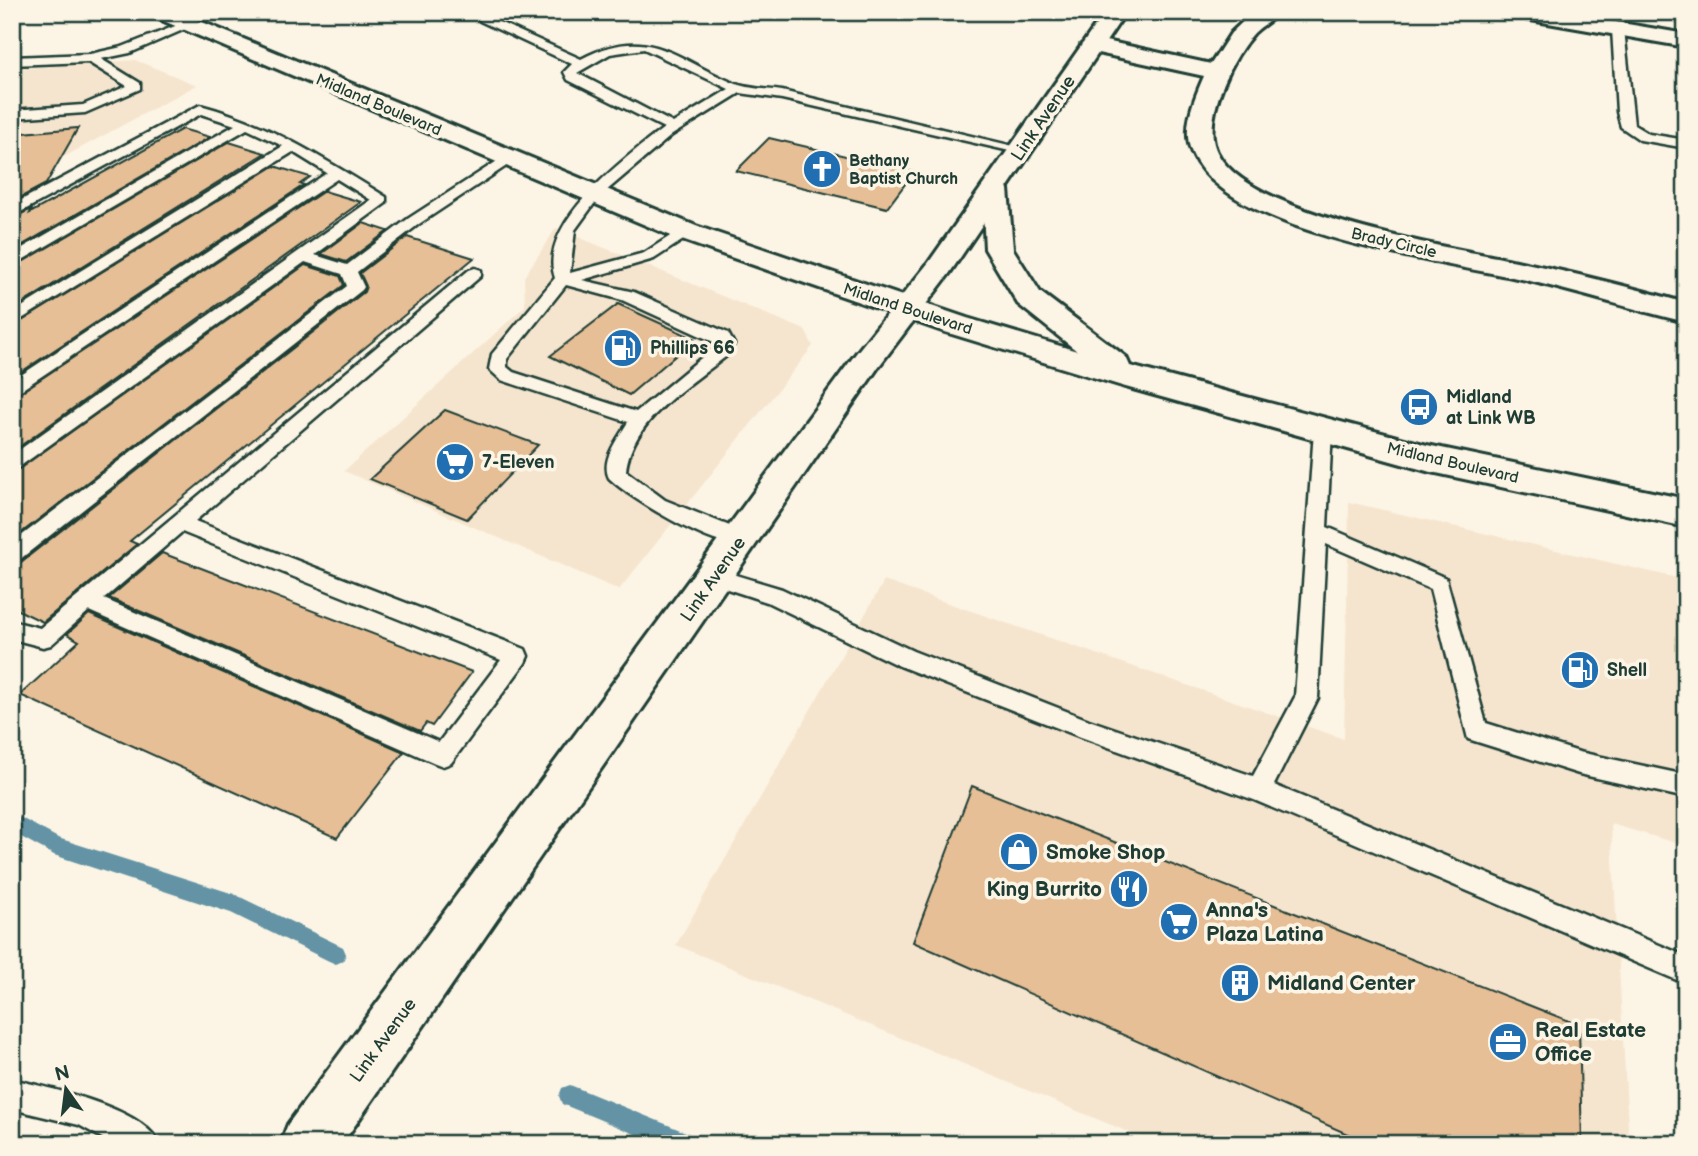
<svg xmlns="http://www.w3.org/2000/svg" width="1698" height="1156" font-family="'Balsamiq Sans',sans-serif">
	<style>
		.built { fill: #f6e5ce }
		.lines { fill: none; stroke-linecap: round; stroke-linejoin: round }
		.stream { fill: #6393a5; fill-rule: evenodd }
		.building { fill: #e7bf97; stroke: #1f3d34; stroke-width: 2 }
		.service-casing { stroke: #1f3d34; stroke-width: 5 }
		.minor-casing { stroke: #1f3d34; stroke-width: 6 }
		.tertiary-casing { stroke: #1f3d34; stroke-width: 6 }
		.secondary-casing { stroke: #1f3d34; stroke-width: 6 }
		.service { fill: #fcf5e5; fill-rule: evenodd }
		.minor { fill: #fcf5e5; fill-rule: evenodd }
		.tertiary { fill: #fcf5e5; fill-rule: evenodd }
		.secondary { fill: #fcf5e5; fill-rule: evenodd }
		.labels { text-anchor: middle; stroke-width: 7; stroke-linejoin: round; paint-order: stroke }
		.far-street-label { font-size: 16px; fill: #1f3d34; stroke: #fcf5e5 }
		.far-poi-label { font-size: 16px; font-weight: bold; fill: #1f3d34; stroke: #fcf5e5; text-anchor: start }
		.street-label { font-size: 18px; fill: #1f3d34; stroke: #fcf5e5 }
		.poi-label { font-size: 18px; font-weight: bold; fill: #1f3d34; stroke: #fcf5e5; text-anchor: start }
		.near-poi-label { font-size: 21px; font-weight: bold; fill: #1f3d34; stroke: #fcf5e5; text-anchor: start }
	</style>
	<rect width="100%" height="100%" fill="#fcf5e5"/>
	<filter id="ink" filterUnits="userSpaceOnUse"><feTurbulence type="fractalNoise" baseFrequency=".0143" numOctaves="2"/><feDisplacementMap in="SourceGraphic" scale="14" xChannelSelector="R" yChannelSelector="G"/><feConvolveMatrix kernelMatrix="1 2 1 2 8 2 1 2 1" color-interpolation-filters="sRGB"/></filter>
	<g filter="url(#ink)">
		<g class="built">
			<polygon points="135,60 197,85 38,171 12,173 12,69"/>
			<polygon points="556,228 805,330 813,346 619,590 344,471 525,306 524,277"/>
			<polygon points="1349,502 1686,580 1686,846 1611,824 1629,1144 1157,1144 676,945 884,581 1344,739"/>
		</g>
		<g class="lines">
			<g class="stream">
				<polygon points="12,813 58,838 234,894 343,947 346,954 343,961 336,964 329,961 231,913 54,855 12,832"/>
				<polygon points="570,1085 695,1136 698,1144 659,1144 562,1104 559,1096 562,1088"/>
			</g>
		</g>
		<g class="building">
			<polygon points="78,128 46,184 12,202 12,134"/>
			<polygon points="182,129 210,137 12,251 12,218 32,209 30,213"/>
			<polygon points="769,138 914,172 887,208 736,171"/>
			<polygon points="229,142 265,153 12,310 12,268"/>
			<polygon points="274,166 310,177 300,184 304,185 12,378 12,327"/>
			<polygon points="324,191 361,202 12,452 12,398"/>
			<polygon points="363,223 388,231 346,262 321,254"/>
			<polygon points="407,237 474,258 130,541 137,544 43,622 12,607 12,564 21,562 364,292 366,286 360,273"/>
			<polygon points="305,265 340,276 344,285 12,540 12,474"/>
			<polygon points="618,304 695,339 629,395 550,356"/>
			<polygon points="445,410 538,445 467,519 370,479"/>
			<polygon points="162,553 472,672 432,726 426,723 420,731 109,598"/>
			<polygon points="89,614 404,752 337,838 20,695 79,641 67,634"/>
			<polygon points="972,786 1579,1025 1582,1144 1370,1144 913,942"/>
		</g>
		<g class="lines">
			<g class="service-casing">
				<g id="service">
					<path d="M480,17H488L581,59C651,22 676,61 739,85C752,89 768,89 782,91L1030,150L1023,154L782,99L740,93L672,135L599,197L575,230L570,273L644,253L681,229H691V235L654,259L582,280L634,292L728,333L734,344L729,354C691,385 632,418 626,471L665,500L747,533L750,539L747,545C720,553 630,499 609,478C600,460 619,437 628,422L501,380L489,369L492,354L555,278C536,224 626,157 664,128L568,80L564,72L572,64L480,21ZM644,49L729,89L673,123L577,73L610,54ZM566,285L622,300L718,344L636,412L513,372L507,367V359Z"/>
					<polygon points="188,21 194,24 192,26 130,53 101,59 140,83 140,89 85,113 12,118 12,110 83,105 127,86 88,62 12,65 12,57 90,54 122,47"/>
					<polygon points="1618,26 1624,29 1634,125 1649,134 1686,140 1686,148 1640,140 1621,127 1617,112 1612,29"/>
					<path d="M200,105C269,123 326,160 386,197V203L315,255L347,265L409,218L505,156L517,159L419,224L357,272L364,287L362,290L19,560L12,562V543L347,286L342,274L305,262L12,472V455L371,200L337,179L12,396V381L327,173L293,152L12,325V313L283,146L247,129L12,266V254L235,125L201,114L17,214L12,215V205Z"/>
					<path d="M475,268L481,270V276L195,521L525,649L528,656L525,663L451,763L443,766L435,763L89,611L51,645L43,647L12,639V621L40,628L469,270ZM182,532L501,660L439,742L104,599Z"/>
					<polygon points="1323,424 1332,430 1327,527 1446,578 1486,723 1579,752 1686,775 1686,798 1579,774 1468,739 1430,589 1326,544 1318,698 1274,785 1686,956 1686,984 1254,800 1078,736 897,665 767,602 709,583 706,577 709,571 716,569 782,589 913,651 1089,720 1253,776 1295,697 1314,430"/>
					<path d="M12,1079C48,1088 145,1108 159,1144H113L79,1125L12,1109Z"/>
				</g>
			</g>
			<g class="minor-casing">
				<g id="minor">
					<path d="M1253,12H1278C1272,21 1262,25 1254,33C1233,56 1206,112 1214,144C1232,215 1457,248 1521,262C1577,274 1631,287 1686,303V322C1632,309 1580,293 1526,280C1445,262 1228,235 1192,153C1181,129 1194,99 1204,76L1084,50L1081,45L1092,38L1211,64L1231,33Z"/>
					<polygon points="1509,12 1557,12 1686,34 1686,47 1519,18"/>
				</g>
			</g>
			<g class="tertiary-casing">
				<polygon id="tertiary" points="1105,12 1126,12 949,274 879,366 342,1144 280,1144 288,1124 857,352 929,262"/>
			</g>
			<g class="secondary-casing">
				<polygon id="secondary" points="149,12 178,12 696,226 967,318 1077,351 1018,304 985,249 982,189 986,183 1004,183 1008,189 1013,249 1040,292 1126,357 1130,366 1427,445 1686,499 1686,527 1427,471 1122,386 945,332 676,238 152,16"/>
			</g>
			<use href="#service" class="service"/>
			<use href="#minor" class="minor"/>
			<use href="#tertiary" class="tertiary"/>
			<use href="#secondary" class="secondary"/>
		</g>
	</g>
	<defs>
		<g id="church-disc" transform="scale(2.0125)"><circle r="9.5" fill="#1f6fb2" stroke="#fcf5e5"/><path d="M-1.2-6h2.4v3.5h3.3v2.4h-3.3V6h-2.4V-.1h-3.3v-2.4h3.3Z" fill="#fff"/></g>
		<g id="fuel-disc" transform="scale(2.0125)"><circle r="9.5" fill="#1f6fb2" stroke="#fcf5e5"/><path d="M-5.5-6h7V0h2V4h1.3V-2.5L3-4.5l.8-.8L6-3V5H2.5V1h-1V6h-7ZM-4.2-4.7v3.2H.2V-4.7Z" fill="#fff"/></g>
		<g id="bus-disc" transform="scale(2.0125)"><circle r="9.5" fill="#1f6fb2" stroke="#fcf5e5"/><path d="M-5-6H5V4H4V6H2V4H-2V6H-4V4H-5ZM-3.5-4V0h7V-4ZM-3.5 1.2v1.5H-2V1.2ZM2 1.2v1.5H3.5V1.2Z" fill="#fff"/></g>
		<g id="supermarket-disc" transform="scale(2.0125)"><circle r="9.5" fill="#1f6fb2" stroke="#fcf5e5"/><path d="M-6-5.5h2.5l.6 2H6L4.5 2H-2.5L-4.4-4H-6ZM-1.5 3.2a1.3 1.3 0 1 0 .1 0ZM3 3.2a1.3 1.3 0 1 0 .1 0Z" fill="#fff"/></g>
		<g id="shop-disc" transform="scale(2.0125)"><circle r="9.5" fill="#1f6fb2" stroke="#fcf5e5"/><path d="M-5-2.5h2.3a2.7 3.5 0 0 1 5.4 0H5L5.5 6h-11ZM-1.5-2.5h3a1.5 2.3 0 0 0-3 0Z" fill="#fff"/></g>
		<g id="restaurant-disc" transform="scale(2.0125)"><circle r="9.5" fill="#1f6fb2" stroke="#fcf5e5"/><path d="M-5-6h1v4h1v-4h1v4h1v-4h1v5L-1.5 .5V6h-2V.5L-5-1ZM5-6V6H3V1.5H1.5Q1.5-4 5-6Z" fill="#fff"/></g>
		<g id="building-disc" transform="scale(2.0125)"><circle r="9.5" fill="#1f6fb2" stroke="#fcf5e5"/><path d="M-4-6H4V6H1V3H-1V6H-4ZM-2.5-4.3h1.7v1.8h-1.7ZM.8-4.3h1.7v1.8H.8ZM-2.5-1h1.7V.8h-1.7ZM.8-1h1.7V.8H.8Z" fill="#fff"/></g>
		<g id="office-disc" transform="scale(2.0125)"><circle r="9.5" fill="#1f6fb2" stroke="#fcf5e5"/><path d="M-6-3h4V-5.5h4V-3h4V5H-6ZM-1-4.5V-3h2v-1.5ZM-6 0V1H6V0Z" fill="#fff"/></g>
	</defs>
	<g fill-rule="evenodd">
		<use href="#church-disc" x="822" y="169"/>
		<use href="#fuel-disc" x="623" y="348"/>
		<use href="#bus-disc" x="1419" y="407"/>
		<use href="#supermarket-disc" x="455" y="462"/>
		<use href="#fuel-disc" x="1580" y="670"/>
		<use href="#shop-disc" x="1019" y="852"/>
		<use href="#restaurant-disc" x="1129" y="889"/>
		<use href="#supermarket-disc" x="1179" y="922"/>
		<use href="#building-disc" x="1240" y="983"/>
		<use href="#office-disc" x="1508" y="1042"/>
	</g>
	<g class="labels">
		<g class="far-street-label">
			<text transform="translate(379 104) rotate(23)" y="6">Midland Boulevard</text>
			<text transform="translate(1394 242) rotate(13)" y="6">Brady Circle</text>
			<text transform="translate(908 308) rotate(18)" y="6">Midland Boulevard</text>
			<text transform="translate(1453 462) rotate(13)" y="6">Midland Boulevard</text>
		</g>
		<g class="far-poi-label">
			<text x="849" y="166">Bethany<tspan x="849" dy="18">Baptist Church</tspan></text>
		</g>
		<g class="street-label">
			<text transform="translate(1043 118) rotate(-56)" y="6">Link Avenue</text>
			<text transform="translate(713 579) rotate(-55)" y="6">Link Avenue</text>
			<text transform="translate(383 1040) rotate(-54)" y="6">Link Avenue</text>
		</g>
		<g class="poi-label">
			<text x="650" y="354">Phillips 66</text>
			<text x="1446" y="403">Midland<tspan x="1446" dy="21">at Link WB</tspan></text>
			<text x="482" y="468">7-Eleven</text>
			<text x="1607" y="676">Shell</text>
		</g>
		<g class="near-poi-label">
			<text x="1046" y="859">Smoke Shop</text>
			<text x="1102" y="896" text-anchor="end">King Burrito</text>
			<text x="1206" y="917">Anna's<tspan x="1206" dy="24">Plaza Latina</tspan></text>
			<text x="1267" y="990">Midland Center</text>
			<text x="1535" y="1037">Real Estate<tspan x="1535" dy="24">Office</tspan></text>
		</g>
	</g>
	<rect width="1698" height="1156" fill="none" stroke="#fcf5e5" stroke-width="42"/>
	<rect x="21" y="21" width="1656" height="1114" fill="none" stroke="#1f3d34" stroke-width="2.5" filter="url(#ink)"/>
	<g transform="translate(66 1089) rotate(346)" stroke="#fcf5e5" stroke-width="5" paint-order="stroke">
	<path d="M0-5L12 26L0 18L-12 26Z" fill="#1f3d34"/>
	<text y="-10" font-size="19" font-weight="bold" text-anchor="middle" fill="#1f3d34">N</text>
	</g>
</svg>
